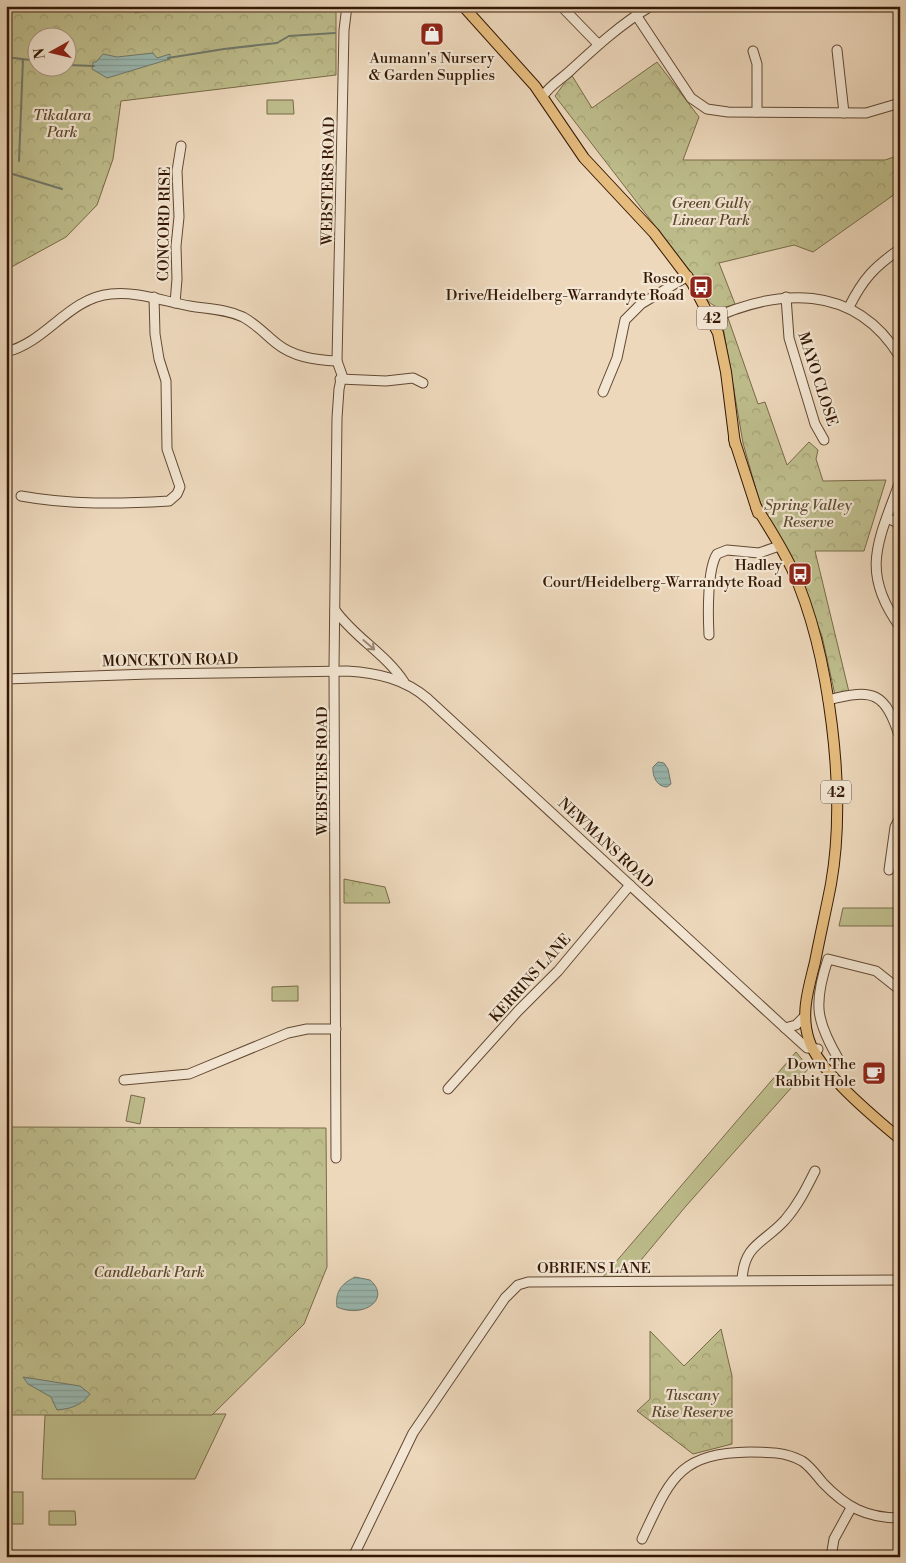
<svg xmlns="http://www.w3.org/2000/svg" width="906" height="1563" font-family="'Libre Bodoni',serif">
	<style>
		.grass { fill: #bebd8c; stroke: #796a48 }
		.forest { fill: url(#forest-crowns); stroke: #796a48; fill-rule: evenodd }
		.water { fill: url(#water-rules); stroke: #71796c }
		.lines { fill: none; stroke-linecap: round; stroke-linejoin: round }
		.stream { stroke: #71796c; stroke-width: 2 }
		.minor-casing { stroke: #624832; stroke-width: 11 }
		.major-casing { stroke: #341804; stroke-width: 12 }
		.minor { stroke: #f3e6d3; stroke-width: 9 }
		.major { stroke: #e6bc7e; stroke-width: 10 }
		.oneway { stroke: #9d8976 }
		.labels { text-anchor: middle; stroke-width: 4.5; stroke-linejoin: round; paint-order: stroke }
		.shield { fill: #f3e6d3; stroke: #6d5642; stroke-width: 1 }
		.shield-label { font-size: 14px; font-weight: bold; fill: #341804 }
		.poi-label { font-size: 15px; fill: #341804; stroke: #f3e6d3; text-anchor: end }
		.park-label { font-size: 15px; font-style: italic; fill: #5d4a2d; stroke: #f3e6d3 }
		.street-label { font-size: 15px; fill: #341804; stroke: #f3e6d3 }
	</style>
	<defs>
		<pattern id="forest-crowns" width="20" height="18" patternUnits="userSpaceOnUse" patternTransform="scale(1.25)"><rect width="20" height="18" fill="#bebd8c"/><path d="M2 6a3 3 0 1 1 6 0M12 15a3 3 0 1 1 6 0" fill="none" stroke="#a4a277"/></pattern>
		<pattern id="water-rules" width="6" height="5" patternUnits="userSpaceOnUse" patternTransform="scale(1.25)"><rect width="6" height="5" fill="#99b9b2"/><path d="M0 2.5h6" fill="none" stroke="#849e97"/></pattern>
	</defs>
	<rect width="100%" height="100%" fill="#edd8bc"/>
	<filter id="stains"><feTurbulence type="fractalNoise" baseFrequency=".004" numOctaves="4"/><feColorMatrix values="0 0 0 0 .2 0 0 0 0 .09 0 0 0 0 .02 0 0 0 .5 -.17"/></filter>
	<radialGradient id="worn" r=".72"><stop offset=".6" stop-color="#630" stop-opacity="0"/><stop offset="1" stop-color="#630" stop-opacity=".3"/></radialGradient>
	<g class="grass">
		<polygon points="267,100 293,100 294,114 267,114"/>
		<polygon points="843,908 900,908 900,926 839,926"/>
		<polygon points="298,986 298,1001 272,1001 272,987"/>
		<polygon points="796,1052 809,1068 686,1206 626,1278 602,1278"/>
		<polygon points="131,1095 145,1098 140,1124 126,1121"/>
		<polygon points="226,1414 195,1479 42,1479 45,1415"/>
		<rect x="6" y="1492" width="17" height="32"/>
		<polygon points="49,1511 75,1511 76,1525 49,1525"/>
	</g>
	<g class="forest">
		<path d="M6,6H135V13L183,6H336V75L121,101L113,159L97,205L66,237L6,270ZM38,38H68V68H38Z"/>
		<path d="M657,62L699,117L683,160H885L900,155V193L895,194L813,252L794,245L719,263L735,304C708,315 706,296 693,275L555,96L571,74L592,108Z"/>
		<polygon points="728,318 758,404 765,402 787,465 809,442 818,450 816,459 823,481 886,480 864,551 815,551 849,692 835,695 822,636 793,563 759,500 743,443 722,321"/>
		<polygon points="344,879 385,887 390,903 344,903"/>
		<polygon points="6,1127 326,1128 327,1267 304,1324 212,1415 6,1415"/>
		<polygon points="721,1329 732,1376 732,1444 693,1454 637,1411 650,1399 650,1331 684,1366"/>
	</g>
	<g class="water">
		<polygon points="153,53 157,58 170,54 170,59 107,78 92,69 93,62 96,62 103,54 117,57"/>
		<path d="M658,762L664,763L668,769L671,784L667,787C657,787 652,776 653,767Z"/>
		<path d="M355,1277L370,1280C392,1299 363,1319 337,1307C335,1292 341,1284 355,1277Z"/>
		<path d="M23,1377L80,1386L90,1394C82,1405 71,1409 57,1410L51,1397L28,1384Z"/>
	</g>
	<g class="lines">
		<g class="stream">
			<polyline points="6,57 38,61"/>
			<polyline points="168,58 224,49 277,43 289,36 335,33"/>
			<polyline points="68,65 94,66"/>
			<polyline points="19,161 23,59"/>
			<polyline points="6,172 62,189"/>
		</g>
		<g class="minor-casing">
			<g id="minor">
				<polyline points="561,6 598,44"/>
				<polyline points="636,15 691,98 707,109 728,112 866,113 900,103"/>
				<polyline points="837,50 844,113"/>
				<polyline points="753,51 757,64 757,112"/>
				<path d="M543,96C551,84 562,79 572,69C597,46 621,24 651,6"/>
				<polyline points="786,297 789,338 815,424 824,440"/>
				<polyline points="175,303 177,279 176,246 179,217 177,171 181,146"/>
				<path d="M849,307C863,279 874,267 900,249"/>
				<path d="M707,321C777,288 854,282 900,357"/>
				<path d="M6,352C47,342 68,298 111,294C138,291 165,302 190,306C208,309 226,309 243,317C256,324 265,334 276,343C293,357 315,360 337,361"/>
				<polyline points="340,379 386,381 413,378 423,383"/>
				<polyline points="603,392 617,358 625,320 641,304 688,276"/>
				<path d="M900,481C879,540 859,571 900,627"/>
				<path d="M21,496C70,505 120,504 169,501L177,494L180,487L167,449L166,381L159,359L155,334L154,297"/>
				<polyline points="887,518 900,524"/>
				<path d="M335,610C355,638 386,654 404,682"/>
				<path d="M709,635C708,616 707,569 717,554L727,550L759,553L779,546"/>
				<path d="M6,679L149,674L347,671C378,673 405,679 428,699L785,1028L807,1048L818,1049"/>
				<path d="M828,700C874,688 885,692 900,738"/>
				<polyline points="889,870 895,827 900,818"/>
				<polyline points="785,1028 796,1025 805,1016"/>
				<path d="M839,1060C816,1021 813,1004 828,959L876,971L900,990"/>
				<polyline points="124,1080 189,1074 288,1033 307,1029 336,1029"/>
				<polyline points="448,1089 518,1011 558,971 630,885"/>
				<polyline points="336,1158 334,668 337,418 339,389 342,375 337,361 344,30 347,6"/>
				<path d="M742,1280C744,1244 763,1244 785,1220C798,1205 806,1189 815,1171"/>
				<path d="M642,1539C670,1480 677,1453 750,1452C768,1452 786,1452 802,1461C810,1466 817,1476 823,1483C846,1507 866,1518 900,1518"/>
				<polyline points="353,1557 413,1433 505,1298 518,1285 528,1282 900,1280"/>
				<polyline points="831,1557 834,1539 851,1508"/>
			</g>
		</g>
		<g class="major-casing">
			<g id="major">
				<polyline points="463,6 535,86 584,158 654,233 692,283 718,333 726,372 735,444"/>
				<polyline points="734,439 758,513"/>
				<path d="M756,507C769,527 782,548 792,569C830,653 847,794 831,884C826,910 820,936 815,962C809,987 800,1013 809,1040C819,1072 873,1116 900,1139"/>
			</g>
		</g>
		<use href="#minor" class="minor"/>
		<use href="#major" class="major"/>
	</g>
	<defs><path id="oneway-shaft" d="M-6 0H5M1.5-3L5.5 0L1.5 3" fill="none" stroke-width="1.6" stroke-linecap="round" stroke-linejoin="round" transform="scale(1.25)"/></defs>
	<use class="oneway" href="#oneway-shaft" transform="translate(369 645) rotate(41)"/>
	<defs>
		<g id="shop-square" transform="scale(1.25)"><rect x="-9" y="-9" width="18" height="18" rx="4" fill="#8f2418" stroke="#f3e6d3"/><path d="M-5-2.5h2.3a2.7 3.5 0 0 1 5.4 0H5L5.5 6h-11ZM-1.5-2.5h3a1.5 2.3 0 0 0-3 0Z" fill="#fff"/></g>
		<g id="bus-square" transform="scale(1.25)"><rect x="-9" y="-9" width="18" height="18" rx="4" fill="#8f2418" stroke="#f3e6d3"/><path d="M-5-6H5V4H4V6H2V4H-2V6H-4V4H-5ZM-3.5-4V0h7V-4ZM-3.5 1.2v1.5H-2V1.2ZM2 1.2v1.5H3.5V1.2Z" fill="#fff"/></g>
		<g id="cafe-square" transform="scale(1.25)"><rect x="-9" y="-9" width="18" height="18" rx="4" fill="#8f2418" stroke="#f3e6d3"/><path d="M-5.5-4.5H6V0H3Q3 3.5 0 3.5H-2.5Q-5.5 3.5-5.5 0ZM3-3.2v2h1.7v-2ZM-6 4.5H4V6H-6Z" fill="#fff"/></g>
	</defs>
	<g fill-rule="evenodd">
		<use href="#shop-square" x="432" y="34"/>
		<use href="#bus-square" x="701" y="287"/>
		<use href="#bus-square" x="800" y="574"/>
		<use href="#cafe-square" x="874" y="1073"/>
	</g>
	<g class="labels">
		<g class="shield">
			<rect x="697" y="306.5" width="30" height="23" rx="4"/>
			<rect x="821" y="780.5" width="30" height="23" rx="4"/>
		</g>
		<g class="shield-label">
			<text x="712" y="323">42</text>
			<text x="836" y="797">42</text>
		</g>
		<g class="poi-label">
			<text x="432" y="63" text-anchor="middle">Aumann's Nursery<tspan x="432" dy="17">&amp; Garden Supplies</tspan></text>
			<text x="684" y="283">Rosco<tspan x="684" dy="17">Drive/Heidelberg-Warrandyte Road</tspan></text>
			<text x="782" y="570">Hadley<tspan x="782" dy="17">Court/Heidelberg-Warrandyte Road</tspan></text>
			<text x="856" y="1069">Down The<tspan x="856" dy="17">Rabbit Hole</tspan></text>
		</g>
		<g class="park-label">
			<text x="62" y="120">Tikalara<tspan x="62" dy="17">Park</tspan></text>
			<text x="711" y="208">Green Gully<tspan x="711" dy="17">Linear Park</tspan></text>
			<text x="808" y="510">Spring Valley<tspan x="808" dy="17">Reserve</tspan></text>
			<text x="149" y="1277">Candlebark Park</text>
			<text x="692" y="1400">Tuscany<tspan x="692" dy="17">Rise Reserve</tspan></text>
		</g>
		<g class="street-label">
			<text transform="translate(328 181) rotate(-89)" y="5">WEBSTERS ROAD</text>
			<text transform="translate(164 224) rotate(-89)" y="5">CONCORD RISE</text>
			<text transform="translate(818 379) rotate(72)" y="5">MAYO CLOSE</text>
			<text transform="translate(170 660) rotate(-1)" y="5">MONCKTON ROAD</text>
			<text transform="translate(322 771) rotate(-90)" y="5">WEBSTERS ROAD</text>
			<text transform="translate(606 843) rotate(43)" y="5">NEWMANS ROAD</text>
			<text transform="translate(530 978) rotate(-48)" y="5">KERRINS LANE</text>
			<text x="594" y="1273">OBRIENS LANE</text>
		</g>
	</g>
	<rect width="906" height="1563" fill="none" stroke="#edd8bc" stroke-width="25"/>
	<rect x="8" y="8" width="891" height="1548" fill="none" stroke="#341804" stroke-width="2.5"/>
	<rect x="12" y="12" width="881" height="1538" fill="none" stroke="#341804"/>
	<g transform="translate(52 52) rotate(262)"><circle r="24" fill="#f3e6d3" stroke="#a79480"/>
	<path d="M0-4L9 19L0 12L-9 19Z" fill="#8f2418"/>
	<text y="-8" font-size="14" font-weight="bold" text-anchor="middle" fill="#341804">N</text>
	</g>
	<rect width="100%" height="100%" filter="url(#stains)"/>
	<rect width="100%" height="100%" fill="url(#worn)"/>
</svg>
